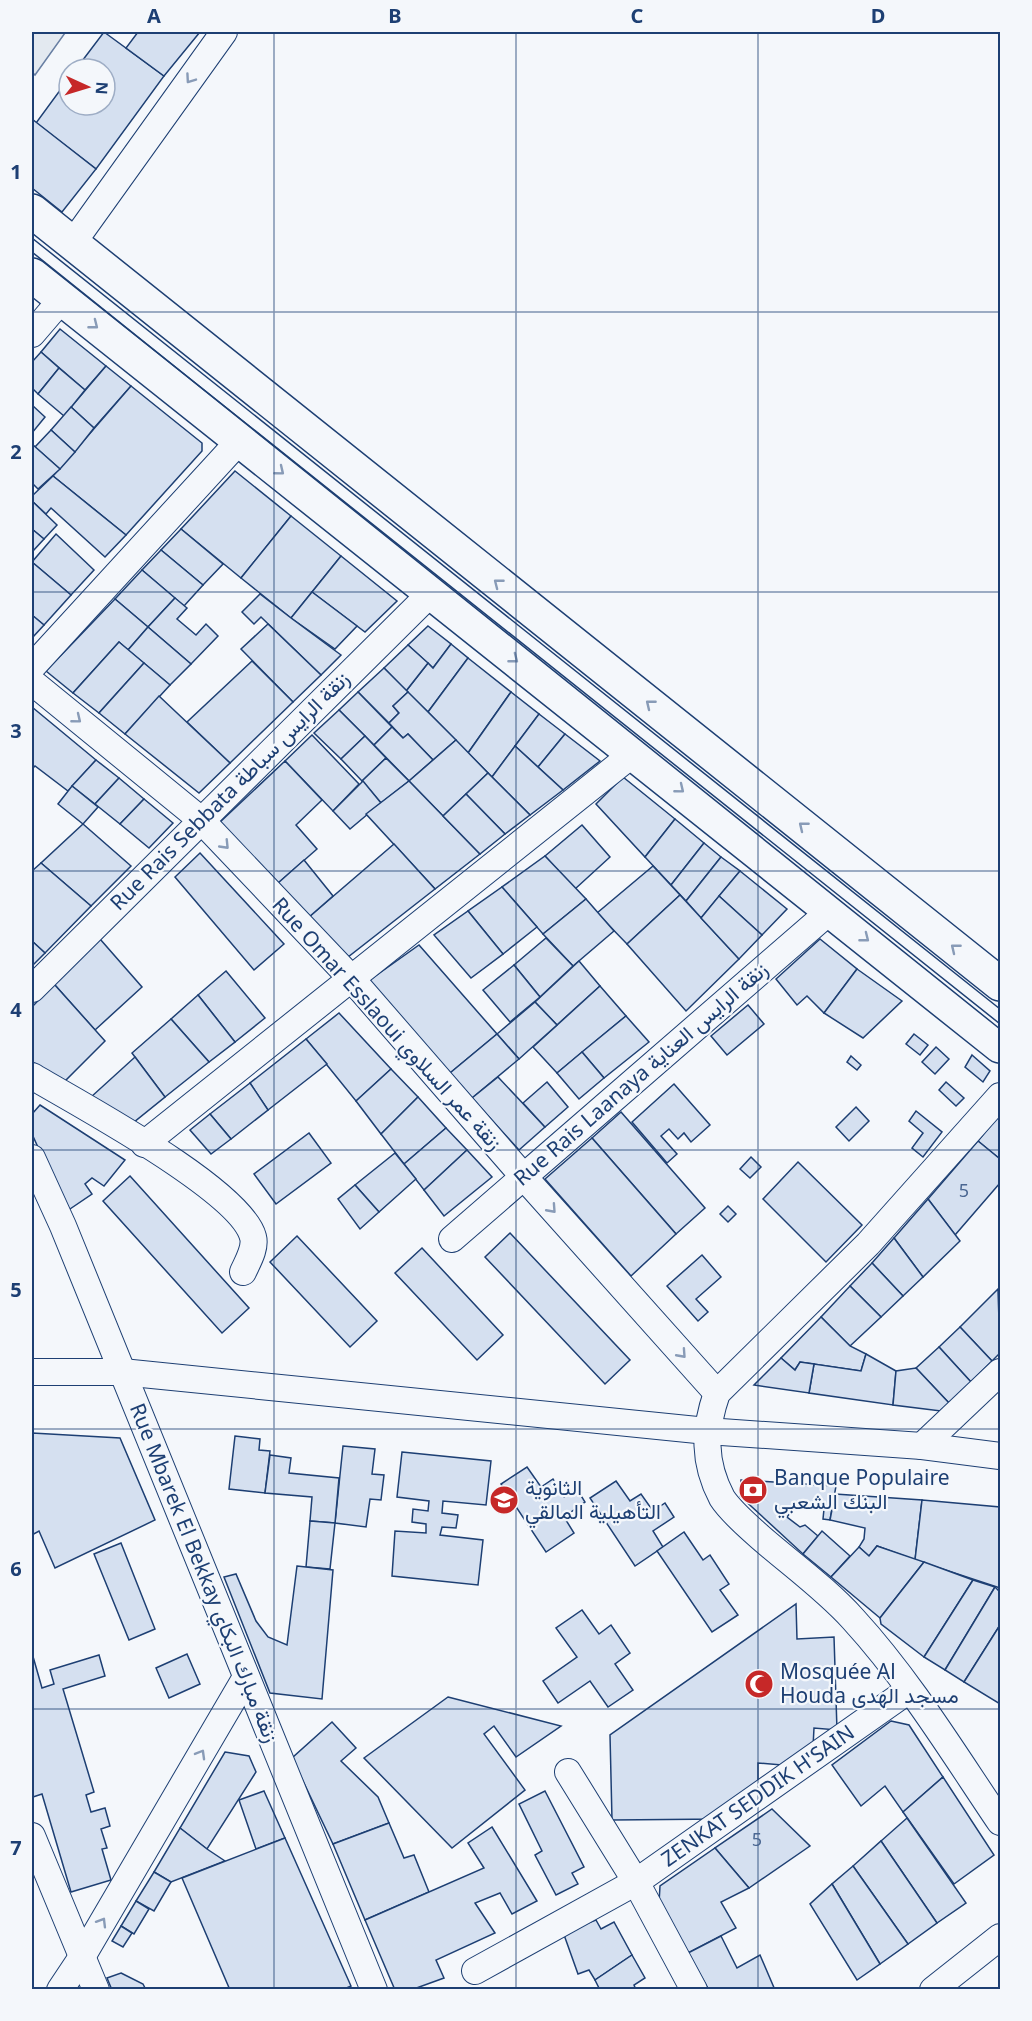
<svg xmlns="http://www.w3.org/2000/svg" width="1032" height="2021" font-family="'Noto Sans',Vazirmatn,sans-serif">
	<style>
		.green { fill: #e3e9f0; stroke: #687fa3; stroke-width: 1.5 }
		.building { fill: #d5e0f0; stroke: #1d3f73; stroke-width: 1.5 }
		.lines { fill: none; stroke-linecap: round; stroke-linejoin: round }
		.minor-casing { stroke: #1d3f73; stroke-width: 28 }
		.major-casing { stroke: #1d3f73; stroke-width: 36 }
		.minor { stroke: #f4f7fb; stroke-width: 26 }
		.major { stroke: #f4f7fb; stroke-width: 33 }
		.tram { stroke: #1d3f73; stroke-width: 1.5 }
		.oneway { stroke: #889bb7 }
		.grid { fill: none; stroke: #1d3f73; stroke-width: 1.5; stroke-opacity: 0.55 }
		.labels { text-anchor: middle; stroke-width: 4.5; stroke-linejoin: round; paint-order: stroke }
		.number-label { font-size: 18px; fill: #4b6792 }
		.street-label { font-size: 21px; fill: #1d3f73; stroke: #f4f7fb }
		.poi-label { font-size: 21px; fill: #1d3f73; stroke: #f4f7fb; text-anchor: start }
		.neatline { fill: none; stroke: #1d3f73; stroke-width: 2 }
		.grid-label { font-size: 20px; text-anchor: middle; font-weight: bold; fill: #1d3f73 }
	</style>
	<rect width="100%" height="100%" fill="#f4f7fb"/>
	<polygon class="green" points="32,32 65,33 35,75 32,72"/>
	<g class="building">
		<polygon points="104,32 164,76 96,169 36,123 69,78 69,105 105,105 105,69 76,69"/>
		<polygon points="138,32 200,32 164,76 126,48"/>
		<polygon points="32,119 96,169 62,212 32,188"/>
		<polygon points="60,329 106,366 85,390 41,352"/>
		<polygon points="41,352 59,368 38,394 32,388 32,362"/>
		<polygon points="106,366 131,386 94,428 71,407"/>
		<polygon points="59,368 85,390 64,416 38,394"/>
		<polygon points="131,386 202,443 202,451 126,535 53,476"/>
		<polygon points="32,405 45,417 32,433"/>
		<polygon points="71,407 94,428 75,452 51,430"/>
		<polygon points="51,430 75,452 60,469 35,447"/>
		<polygon points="32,444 60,469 38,489 32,483"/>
		<polygon points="235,471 291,516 241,578 181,529"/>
		<polygon points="53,476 126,535 105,557 51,508 46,514 32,501 32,496"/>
		<polygon points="32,501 57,525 44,539 32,529"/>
		<polygon points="291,516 341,556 291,618 241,578"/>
		<polygon points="32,529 44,539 32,552"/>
		<polygon points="181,529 223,564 203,585 161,550"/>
		<polygon points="56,534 94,570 71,595 32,562"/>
		<polygon points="161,550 203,585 184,606 142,570"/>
		<polygon points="341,556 397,601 365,632 312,592"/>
		<polygon points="32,562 71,595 44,625 32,615"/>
		<polygon points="142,570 175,598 148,627 115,599"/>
		<polygon points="312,592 357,626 335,649 291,618"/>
		<polygon points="260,594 291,618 341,655 321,675 261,617 254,624 242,612"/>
		<polygon points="175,598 187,608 177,619 196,635 206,624 218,636 191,664 148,627"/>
		<polygon points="115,599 148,627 128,650 119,642 73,693 46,671"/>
		<polygon points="32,615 44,625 32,638"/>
		<polygon points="268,624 321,675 293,702 241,649"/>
		<polygon points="428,626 451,644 433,668 408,645"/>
		<polygon points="148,627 191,664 170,685 128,650"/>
		<polygon points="119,642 144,663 99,713 73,693"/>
		<polygon points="451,644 468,658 428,712 406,691 428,663 433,668"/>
		<polygon points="408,645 428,663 406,691 384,668"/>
		<polygon points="468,658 511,692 468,753 428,712"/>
		<polygon points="252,661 293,702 230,763 187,722"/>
		<polygon points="144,663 170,685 125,734 99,713"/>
		<polygon points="384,668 408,692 393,706 399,713 389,723 358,692"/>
		<polygon points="358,692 392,727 374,745 339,710"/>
		<polygon points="408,692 456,740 433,760 408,734 403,738 389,723 399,713 393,706"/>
		<polygon points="511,692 539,714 492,777 468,753"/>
		<polygon points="159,696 230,763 199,793 125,734"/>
		<polygon points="32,707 96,760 68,791 35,766 32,769"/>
		<polygon points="339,710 365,736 341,759 314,733"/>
		<polygon points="539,714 565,734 538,767 515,746"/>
		<polygon points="392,727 403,738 408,734 433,760 409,781 374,745"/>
		<polygon points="565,734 600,761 563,790 538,767"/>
		<polygon points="312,735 359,784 333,811 285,761"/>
		<polygon points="365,736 386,758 362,781 341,759"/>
		<polygon points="456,740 488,773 443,816 409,781"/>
		<polygon points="515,746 563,790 530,815 492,777"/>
		<polygon points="386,758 409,781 381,803 362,781"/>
		<polygon points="96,760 119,778 95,804 72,786"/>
		<polygon points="285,761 322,800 296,825 317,849 277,884 218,824"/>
		<polygon points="488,773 530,815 505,834 466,794"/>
		<polygon points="623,777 675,819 645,857 596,804"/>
		<polygon points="119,778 144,799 120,824 95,804"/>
		<polygon points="363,781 381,803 350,829 333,811"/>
		<polygon points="409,781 480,854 435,889 366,814"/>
		<polygon points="72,786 98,807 83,824 58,804"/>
		<polygon points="466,794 505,834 480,854 443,816"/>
		<polygon points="144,799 173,823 149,848 120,824"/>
		<polygon points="675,819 704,843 671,885 645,857"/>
		<polygon points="83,824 131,866 91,906 41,863"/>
		<polygon points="582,825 610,857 575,889 545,856"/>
		<polygon points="704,843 721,857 686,901 671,885"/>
		<polygon points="394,844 435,889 348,957 309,917"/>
		<polygon points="200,853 284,944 254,970 175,877"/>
		<polygon points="545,856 586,899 543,934 502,887"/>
		<polygon points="721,857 740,871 701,918 686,901"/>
		<polygon points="304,860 333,896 309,917 277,884"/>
		<polygon points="41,863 91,906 45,953 32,941 32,871"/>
		<polygon points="653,866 680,895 627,944 597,913"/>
		<polygon points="740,871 787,909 762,935 719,896"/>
		<polygon points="502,887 537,927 503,954 468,911"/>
		<polygon points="680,895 739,959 686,1011 627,944"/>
		<polygon points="719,896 762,935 739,959 701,918"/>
		<polygon points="586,899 614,931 573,966 543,934"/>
		<polygon points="468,911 503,954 471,978 434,935"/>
		<polygon points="546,938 573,966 540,997 514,965"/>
		<polygon points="100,939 142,987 95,1030 54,984"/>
		<polygon points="820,939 857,969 824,1013 807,996 797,1005 776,979"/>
		<polygon points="32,941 45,953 32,966"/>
		<polygon points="419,945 497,1034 450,1073 367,982"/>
		<polygon points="579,961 600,986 557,1025 535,1002"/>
		<polygon points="514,965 540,997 510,1022 483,990"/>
		<polygon points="857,969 902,1001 863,1038 824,1013"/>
		<polygon points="226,971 265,1018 235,1042 198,995"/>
		<polygon points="54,984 105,1041 65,1081 32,1062 32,1007"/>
		<polygon points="600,986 626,1016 557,1073 533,1047"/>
		<polygon points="198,995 235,1042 209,1062 171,1019"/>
		<polygon points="535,1002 557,1025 519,1059 497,1034"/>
		<polygon points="748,1005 764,1024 727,1055 711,1036"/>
		<polygon points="339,1013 391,1069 356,1101 306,1039"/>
		<polygon points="626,1016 649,1042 604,1078 582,1052"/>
		<polygon points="171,1019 209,1062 165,1097 132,1053"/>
		<polygon points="497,1034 519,1059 472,1098 450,1073"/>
		<polygon points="914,1034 928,1045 920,1055 906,1044"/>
		<polygon points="306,1039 327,1064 268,1110 250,1083"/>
		<polygon points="936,1047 949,1059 935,1074 922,1062"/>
		<polygon points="582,1052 604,1078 579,1099 557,1073"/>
		<polygon points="972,1055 990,1071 983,1082 965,1067"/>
		<polygon points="851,1056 861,1065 857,1070 847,1062"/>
		<polygon points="135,1057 165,1097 134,1122 91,1097"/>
		<polygon points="391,1069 418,1097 381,1134 356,1101"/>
		<polygon points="498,1077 545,1127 519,1150 472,1098"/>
		<polygon points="547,1082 568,1107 545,1127 523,1103"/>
		<polygon points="946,1082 964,1098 956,1106 939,1090"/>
		<polygon points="250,1083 268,1110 231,1139 210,1114"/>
		<polygon points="674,1084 710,1125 691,1142 684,1133 678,1139 669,1129 661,1136 677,1154 667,1163 632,1122"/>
		<polygon points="418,1097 446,1128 404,1164 381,1134"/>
		<polygon points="40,1105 125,1160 104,1186 92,1178 85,1184 92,1194 67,1211 32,1134 32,1114"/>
		<polygon points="856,1107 869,1121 849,1141 836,1127"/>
		<polygon points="916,1111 942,1132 923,1157 912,1148 923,1133 909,1121"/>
		<polygon points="621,1112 705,1208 676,1234 592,1138"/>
		<polygon points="210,1114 231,1139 211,1154 190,1130"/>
		<polygon points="1000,1114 1000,1159 978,1141"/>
		<polygon points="446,1128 467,1150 424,1190 404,1164"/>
		<polygon points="309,1133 331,1163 276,1204 254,1174"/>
		<polygon points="592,1138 676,1234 631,1276 545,1179"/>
		<polygon points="978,1141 1000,1159 1000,1183 955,1235 928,1199"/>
		<polygon points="467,1150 492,1177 444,1216 424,1190"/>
		<polygon points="395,1153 416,1179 379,1212 355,1185"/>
		<polygon points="751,1157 761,1167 750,1178 740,1169"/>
		<polygon points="798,1162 862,1225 826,1262 763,1199"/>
		<polygon points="130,1176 249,1308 222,1333 103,1201"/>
		<polygon points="355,1185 379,1212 360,1229 338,1199"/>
		<polygon points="928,1199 960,1241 923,1277 894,1238"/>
		<polygon points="728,1206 736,1214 728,1222 720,1214"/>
		<polygon points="510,1233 630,1360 605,1384 485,1257"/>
		<polygon points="297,1236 377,1321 350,1347 270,1262"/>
		<polygon points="894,1238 923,1277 903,1296 872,1263"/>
		<polygon points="422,1248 503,1335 477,1360 395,1273"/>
		<polygon points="702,1255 721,1277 696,1299 708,1312 698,1321 667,1286"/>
		<polygon points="872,1263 903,1296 881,1317 850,1286"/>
		<polygon points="850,1286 881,1317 850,1346 821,1317"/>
		<polygon points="998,1289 1000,1353 992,1361 960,1327"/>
		<polygon points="821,1317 850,1346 866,1354 861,1371 800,1362 795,1370 781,1358"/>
		<polygon points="960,1327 992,1361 971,1382 939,1347"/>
		<polygon points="939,1347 971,1382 949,1403 916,1368"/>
		<polygon points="866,1354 896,1371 893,1405 809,1393 814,1364 861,1371"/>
		<polygon points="781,1358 795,1370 800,1362 814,1364 809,1393 754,1385"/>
		<polygon points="916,1368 949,1403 941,1411 893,1405 896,1371"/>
		<polygon points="32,1433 120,1438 155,1520 55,1568 39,1531 32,1535"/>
		<polygon points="235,1436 260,1439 259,1450 270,1451 265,1493 229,1489"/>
		<polygon points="343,1446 375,1449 372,1474 384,1475 381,1500 370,1499 366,1527 335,1523"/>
		<polygon points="402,1452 491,1461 486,1505 443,1501 442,1513 458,1515 456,1528 442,1527 440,1535 483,1540 478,1585 392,1576 395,1531 426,1533 426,1524 412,1522 413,1509 428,1511 429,1501 397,1497"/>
		<polygon points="270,1455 291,1458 289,1473 339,1478 335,1523 310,1521 312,1497 265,1493"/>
		<polygon points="527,1467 541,1487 553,1479 564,1497 577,1489 585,1502 564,1517 574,1533 546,1552 501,1484"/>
		<polygon points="741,1480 836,1486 830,1520 823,1519 824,1509 796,1505 787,1517 800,1527 805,1525 818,1536 803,1554 740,1496"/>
		<polygon points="616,1481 630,1501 641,1494 653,1511 665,1503 674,1517 653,1531 663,1547 635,1566 590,1498"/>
		<polygon points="835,1494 922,1500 915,1560 877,1546 869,1556 859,1547 864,1539 865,1528 830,1520"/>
		<polygon points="922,1500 1000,1507 1000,1588 915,1560"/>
		<polygon points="310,1521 335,1523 330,1569 306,1567"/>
		<polygon points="822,1531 850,1556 831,1577 803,1554"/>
		<polygon points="684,1532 703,1560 710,1555 729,1584 720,1590 738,1615 712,1632 657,1551"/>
		<polygon points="121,1543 155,1629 129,1640 94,1554"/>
		<polygon points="877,1546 924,1562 880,1618 831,1577 859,1547 869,1556"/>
		<polygon points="924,1562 973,1580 924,1657 881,1624 880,1618"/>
		<polygon points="297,1566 333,1570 322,1699 270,1693 224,1577 236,1574 256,1621 268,1637 287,1645"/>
		<polygon points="973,1580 995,1587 945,1670 924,1657"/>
		<polygon points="995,1587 1000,1592 1000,1625 964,1682 945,1670"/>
		<polygon points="796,1604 797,1639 834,1637 837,1730 814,1728 813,1747 782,1765 758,1763 758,1784 722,1819 612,1820 610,1735"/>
		<polygon points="582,1610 599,1634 611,1625 630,1653 615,1664 633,1690 608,1707 590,1681 558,1703 543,1681 577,1657 556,1628"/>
		<polygon points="1000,1625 1000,1704 964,1682"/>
		<polygon points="32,1653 42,1688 54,1684 50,1670 99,1655 105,1676 63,1689 94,1792 86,1795 91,1812 105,1808 110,1826 101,1829 107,1848 102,1849 111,1880 71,1892 42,1794 33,1797 32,1792"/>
		<polygon points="187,1654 200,1684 169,1698 156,1668"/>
		<polygon points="448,1697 561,1726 516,1757 494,1726 484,1734 525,1790 452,1848 364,1758"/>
		<polygon points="891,1721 909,1725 943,1777 903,1812 885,1786 861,1806 832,1765"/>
		<polygon points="332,1722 356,1748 341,1761 378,1797 389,1823 333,1844 292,1758"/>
		<polygon points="225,1752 249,1756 256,1772 207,1849 180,1828"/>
		<polygon points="943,1777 994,1855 954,1884 903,1812"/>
		<polygon points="264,1791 285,1838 256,1849 239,1800"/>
		<polygon points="545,1791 584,1867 572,1873 578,1884 556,1895 535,1855 542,1851 519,1804"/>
		<polygon points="772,1809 810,1846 749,1888 715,1848"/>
		<polygon points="907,1818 966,1903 937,1923 881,1841"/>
		<polygon points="389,1823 404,1858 414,1855 429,1892 365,1920 333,1844"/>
		<polygon points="492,1827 537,1901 512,1914 500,1893 475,1903 495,1933 436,1960 444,1978 411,1990 395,1990 365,1920 484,1868 468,1843"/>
		<polygon points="180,1828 207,1849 225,1861 171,1882 154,1872"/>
		<polygon points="285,1838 351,1986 342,1990 230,1990 182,1878"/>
		<polygon points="881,1841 937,1923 908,1944 853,1866"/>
		<polygon points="715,1848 749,1888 721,1902 736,1928 688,1953 659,1903 660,1886"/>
		<polygon points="853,1866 908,1944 880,1964 832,1884"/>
		<polygon points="154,1872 171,1882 154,1911 136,1901"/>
		<polygon points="832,1884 880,1964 857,1980 810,1904"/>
		<polygon points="136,1901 149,1909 134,1934 121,1926"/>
		<polygon points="596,1920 601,1929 614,1922 632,1955 595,1980 589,1970 578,1974 563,1932"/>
		<polygon points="121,1926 132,1933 123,1947 112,1941"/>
		<polygon points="721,1936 737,1968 760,1955 775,1990 709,1990 688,1953"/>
		<polygon points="632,1955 645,1978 634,1985 636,1990 600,1990 595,1980"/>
		<polygon points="121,1973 143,1984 146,1990 112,1990 107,1978"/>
	</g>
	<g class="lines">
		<g class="minor-casing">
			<g id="minor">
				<polyline points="72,244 224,32"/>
				<polyline points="32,334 62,299"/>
				<polyline points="32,667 241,439"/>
				<polyline points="32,682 200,819 350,977 523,1176 717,1393"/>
				<polyline points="32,989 430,594"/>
				<path d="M32,1076C77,1103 241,1190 253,1237C256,1248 248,1261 243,1272"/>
				<path d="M1000,1096L868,1244L717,1393C704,1430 703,1462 722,1498C731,1512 748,1526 760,1537C791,1564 826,1589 853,1619C909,1680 954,1754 1000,1822"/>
				<polyline points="144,1144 635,752"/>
				<polyline points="32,1158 63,1226 374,1990"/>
				<polyline points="452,1239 830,911"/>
				<polyline points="32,1372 122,1372 707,1431 922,1446 1000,1456"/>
				<polyline points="922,1446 1000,1372"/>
				<polyline points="568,1772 636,1882 694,1990"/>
				<polyline points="32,1836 96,1990"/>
				<polyline points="475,1971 636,1882 909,1690"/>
				<polyline points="60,1990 82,1957 246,1677"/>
				<polyline points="933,1990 1000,1937"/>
			</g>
		</g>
		<g class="major-casing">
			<g id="major">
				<polyline points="32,211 1000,984"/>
				<polyline points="32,275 1000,1046"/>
			</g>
		</g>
		<use href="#minor" class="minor"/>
		<use href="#major" class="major"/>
		<g class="tram">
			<polyline points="32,238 1000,1009"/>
			<polyline points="32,252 1000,1029"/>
		</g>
	</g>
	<defs><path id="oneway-chevron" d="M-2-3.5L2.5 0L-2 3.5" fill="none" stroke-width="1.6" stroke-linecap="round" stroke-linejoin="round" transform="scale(1.5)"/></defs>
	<g class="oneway">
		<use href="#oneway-chevron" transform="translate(190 79) rotate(125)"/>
		<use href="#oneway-chevron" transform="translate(94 325) rotate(38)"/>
		<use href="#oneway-chevron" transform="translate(280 471) rotate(39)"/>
		<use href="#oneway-chevron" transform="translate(498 583) rotate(-142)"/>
		<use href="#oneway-chevron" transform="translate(514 659) rotate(38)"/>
		<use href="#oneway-chevron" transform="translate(650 704) rotate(-141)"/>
		<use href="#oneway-chevron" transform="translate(77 719) rotate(39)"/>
		<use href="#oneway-chevron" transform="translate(680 789) rotate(39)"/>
		<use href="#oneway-chevron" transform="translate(803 826) rotate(-141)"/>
		<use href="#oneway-chevron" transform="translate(225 845) rotate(46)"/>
		<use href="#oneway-chevron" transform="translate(865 938) rotate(38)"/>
		<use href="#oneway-chevron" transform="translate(955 948) rotate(-141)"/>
		<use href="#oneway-chevron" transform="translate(552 1209) rotate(48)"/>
		<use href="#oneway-chevron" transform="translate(682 1354) rotate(48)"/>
		<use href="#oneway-chevron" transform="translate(201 1754) rotate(-60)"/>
		<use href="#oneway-chevron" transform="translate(102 1922) rotate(-59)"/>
	</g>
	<path class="grid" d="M274,32V1990M516,32V1990M758,32V1990M32,312H1000M32,592H1000M32,871H1000M32,1150H1000M32,1429H1000M32,1709H1000"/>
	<defs>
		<g id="bank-disc" transform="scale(1.5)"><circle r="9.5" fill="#c62828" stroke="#f4f7fb"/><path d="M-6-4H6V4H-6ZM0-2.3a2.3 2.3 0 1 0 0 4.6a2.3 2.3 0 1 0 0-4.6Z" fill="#fff"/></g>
		<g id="school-disc" transform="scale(1.5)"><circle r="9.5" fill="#c62828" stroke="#f4f7fb"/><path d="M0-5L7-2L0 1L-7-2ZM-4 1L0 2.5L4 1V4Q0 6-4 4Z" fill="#fff"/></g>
		<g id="mosque-disc" transform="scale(1.5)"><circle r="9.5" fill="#c62828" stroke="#f4f7fb"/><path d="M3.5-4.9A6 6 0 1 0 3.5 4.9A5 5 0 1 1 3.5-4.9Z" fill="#fff"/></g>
	</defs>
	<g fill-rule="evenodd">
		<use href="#bank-disc" x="753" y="1490"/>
		<use href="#school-disc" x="504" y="1500"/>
		<use href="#mosque-disc" x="759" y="1684"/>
	</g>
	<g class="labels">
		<g class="number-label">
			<text x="964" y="1197">5</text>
			<text x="757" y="1846">5</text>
		</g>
		<g class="street-label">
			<text transform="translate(230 791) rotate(-45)" y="7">Rue Rais Sebbata زنقة الرايس سباطة</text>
			<text transform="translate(387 1024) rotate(48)" y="7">Rue Omar Esslaoui زنقة عمر السلاوي</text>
			<text transform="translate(641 1074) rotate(-41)" y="7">Rue Rais Laanaya زنقة الرايس العناية</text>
			<text transform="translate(204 1573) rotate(68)" y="7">Rue Mbarek El Bekkay زنقة مبارك البكاي</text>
			<text transform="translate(758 1796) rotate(-35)" y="7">ZENKAT SEDDIK H'SAIN</text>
		</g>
		<g class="poi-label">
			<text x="774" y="1485">Banque Populaire<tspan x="774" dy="24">البنك الشعبي</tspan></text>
			<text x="525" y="1495">الثانوية<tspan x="525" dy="24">التأهيلية المالقي</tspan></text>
			<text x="780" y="1679">Mosquée Al<tspan x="780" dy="24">Houda مسجد الهدى</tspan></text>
		</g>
	</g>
	<rect width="1032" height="2021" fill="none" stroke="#f4f7fb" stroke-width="66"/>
	<g transform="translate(87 87) rotate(94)"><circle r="28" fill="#f4f7fb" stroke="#9eadc5" stroke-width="1.5"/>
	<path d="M0-4.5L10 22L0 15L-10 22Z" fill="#c62828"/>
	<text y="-9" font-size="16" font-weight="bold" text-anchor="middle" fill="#1d3f73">N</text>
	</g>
	<rect x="33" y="33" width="966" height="1955" class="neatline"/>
	<g class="grid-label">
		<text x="154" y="23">A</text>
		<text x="395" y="23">B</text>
		<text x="637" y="23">C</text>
		<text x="878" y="23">D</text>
		<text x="16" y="179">1</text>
		<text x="16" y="459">2</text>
		<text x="16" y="738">3</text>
		<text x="16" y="1017">4</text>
		<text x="16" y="1297">5</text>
		<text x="16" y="1576">6</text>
		<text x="16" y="1855">7</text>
	</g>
</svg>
